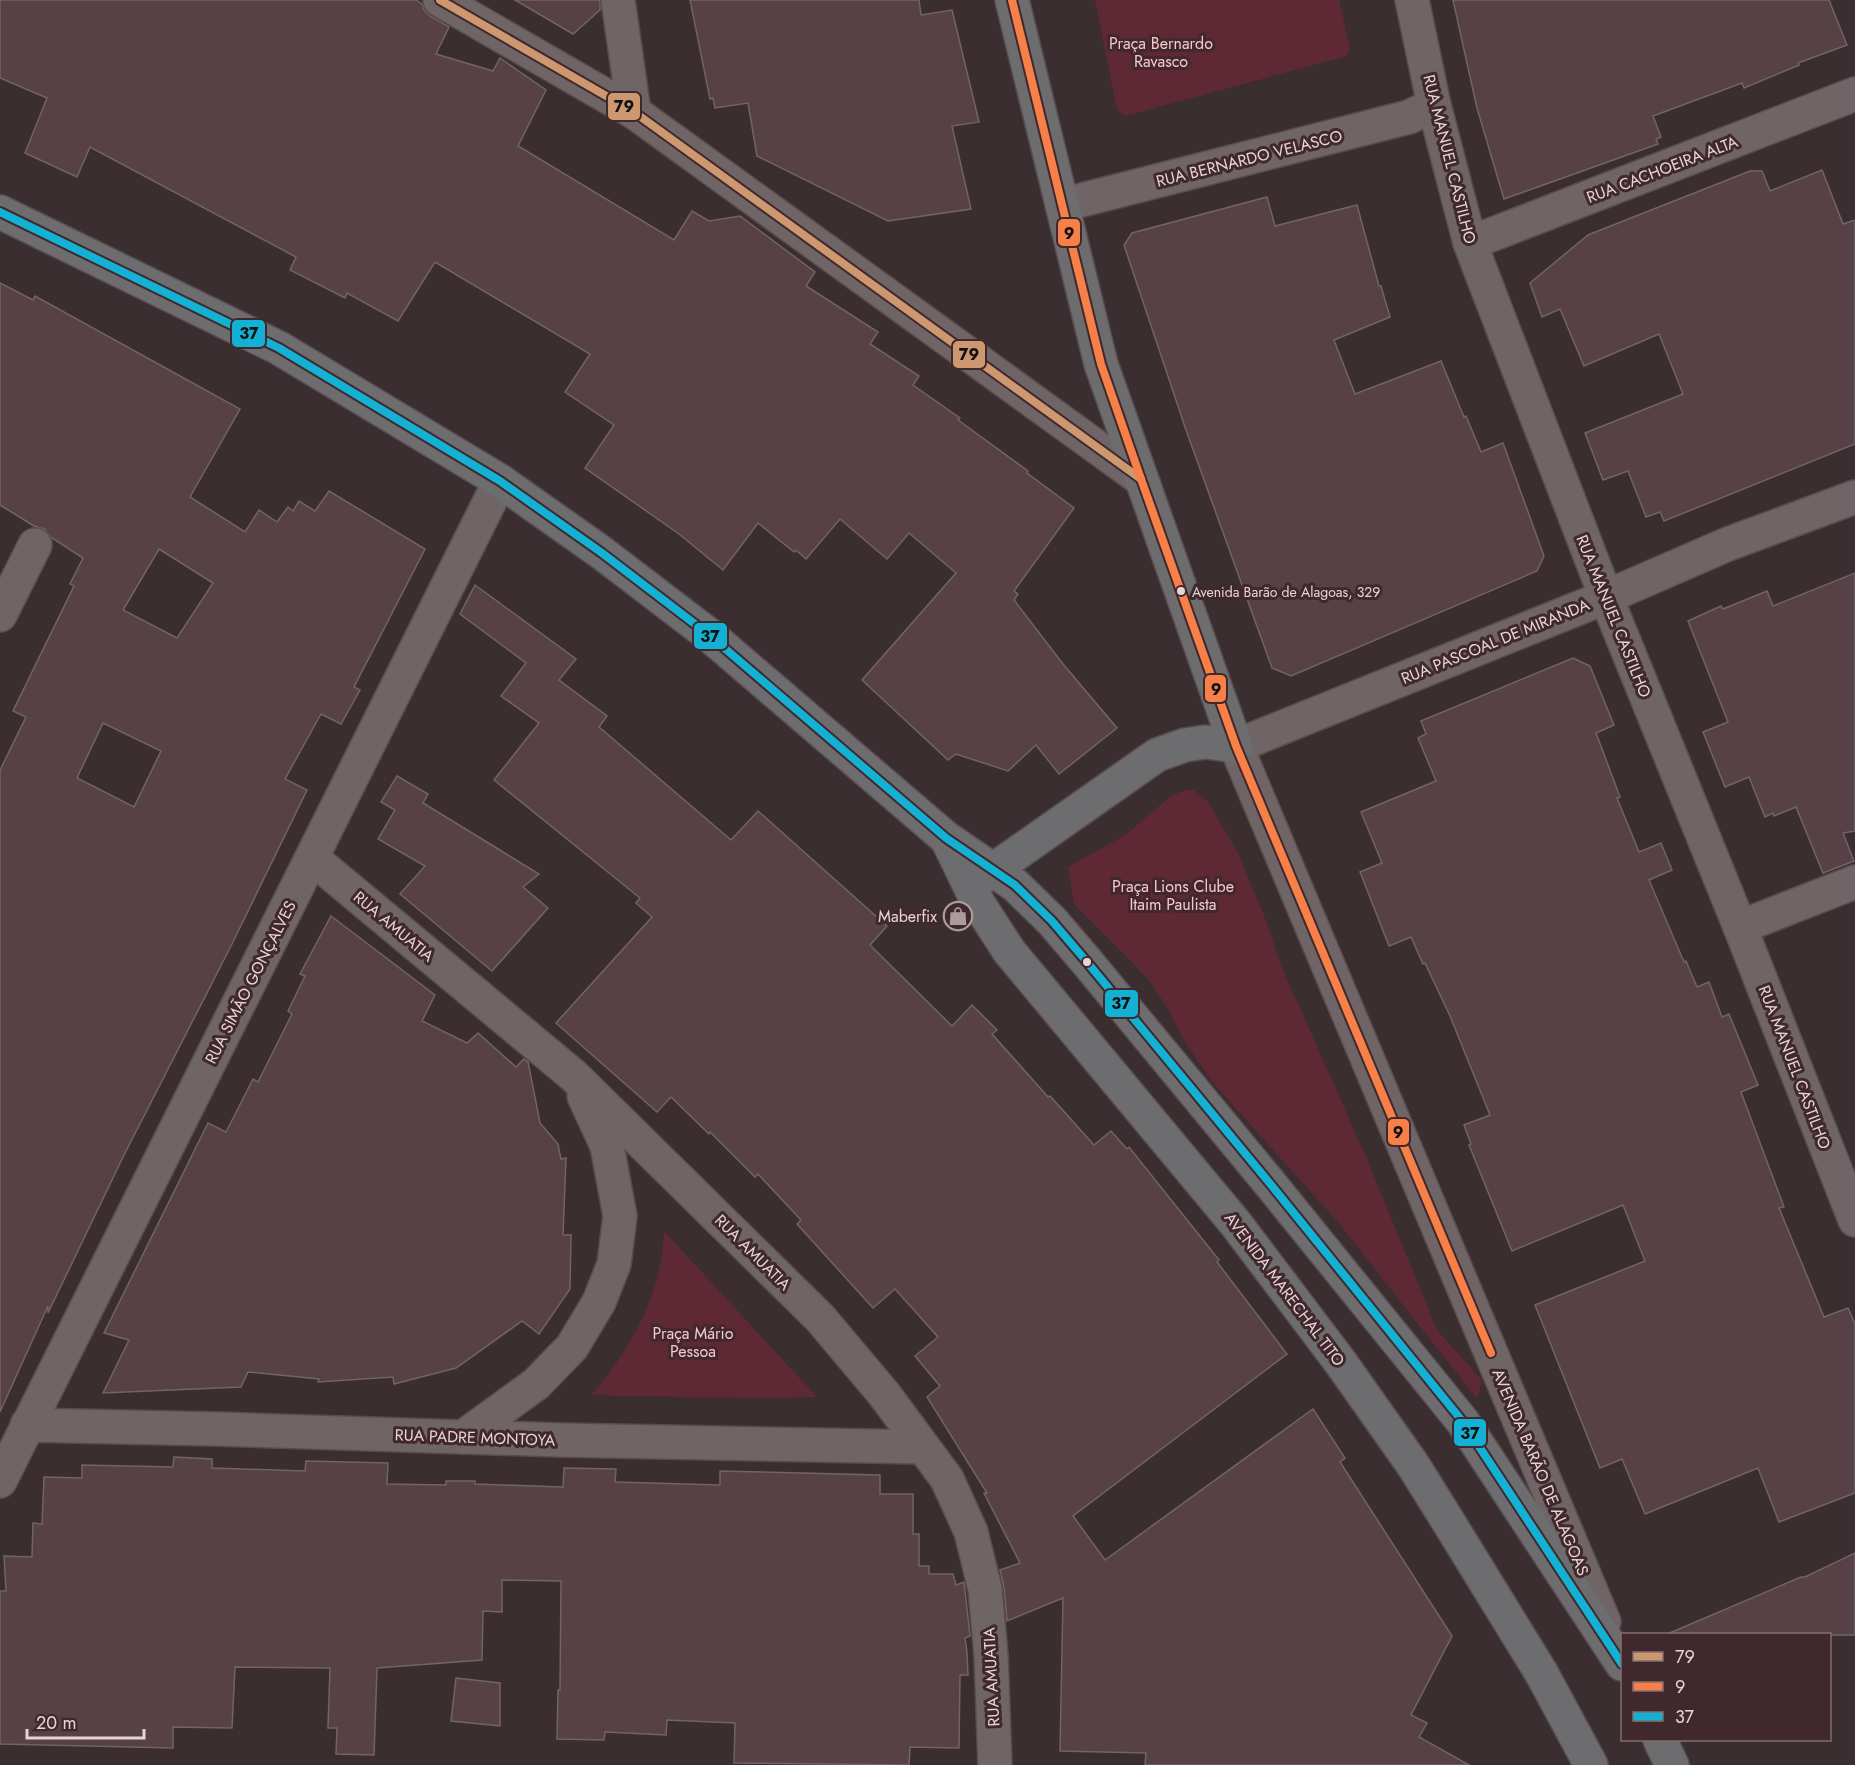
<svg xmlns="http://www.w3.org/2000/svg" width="1855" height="1765" font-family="Jost,sans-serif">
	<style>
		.green { fill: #5e2835 }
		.building { fill: #574146; stroke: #706466; stroke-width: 1.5; fill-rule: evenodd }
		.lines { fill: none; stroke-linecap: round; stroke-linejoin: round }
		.minor-casing { stroke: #594c4e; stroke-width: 36 }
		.major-casing { stroke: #594c4e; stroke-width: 36 }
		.minor { stroke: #6f6466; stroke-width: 33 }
		.major { stroke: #6d6c6f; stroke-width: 33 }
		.bus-1-casing { stroke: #41282d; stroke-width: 12 }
		.bus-2-casing { stroke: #41282d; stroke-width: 12 }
		.bus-3-casing { stroke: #41282d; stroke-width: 12 }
		.bus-1 { stroke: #cd976f; stroke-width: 8 }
		.bus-2 { stroke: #f78048; stroke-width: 8 }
		.bus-3 { stroke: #13b2d5; stroke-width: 8 }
		.bus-dot { fill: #e6d5d7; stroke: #41282d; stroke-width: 2 }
		.labels { text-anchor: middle; stroke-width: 6; stroke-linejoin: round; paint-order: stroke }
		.bus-label { font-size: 14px; fill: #e6d5d7; stroke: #41282d; text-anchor: start }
		.park-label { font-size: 16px; fill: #f9c6cf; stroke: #41282d }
		.street-label { font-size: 16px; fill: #e6d5d7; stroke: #41282d }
		.poi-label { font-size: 16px; fill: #e6d5d7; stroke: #41282d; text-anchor: end }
		.line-badge { stroke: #41282d; stroke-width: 2 }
		.pale-badge-label { font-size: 16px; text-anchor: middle; font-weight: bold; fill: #111 }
	</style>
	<rect width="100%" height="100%" fill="#3b2e30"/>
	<g class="green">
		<polygon points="1095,0 1339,0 1350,49 1347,56 1125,116 1117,110"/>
		<polygon points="1186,790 1194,790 1209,803 1239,855 1267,923 1280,963 1367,1159 1437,1330 1482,1380 1477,1399 1337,1221 1213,1083 1183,1039 1168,1009 1151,983 1126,956 1074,904 1068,867 1124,836 1171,796"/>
		<path d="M664,1231L817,1397L766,1398L616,1396L592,1394C632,1348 662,1293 664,1231Z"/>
	</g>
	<g class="building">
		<polygon points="0,0 416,0 422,4 424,10 430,16 449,27 436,54 493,71 500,58 546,90 518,146 674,240 692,211 709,221 740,216 815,272 806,286 878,332 870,344 919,376 913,385 960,418 958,420 1028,471 1027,473 1074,508 1014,591 1018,594 1014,600 1063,664 1117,728 1059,774 1036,745 1008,771 956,754 948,760 862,680 956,573 909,533 887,559 840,519 806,559 796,550 794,552 758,523 723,570 679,534 585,468 614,425 565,392 590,354 435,262 398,321 347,293 345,298 290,270 296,257 90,147 77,177 25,153 47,98 0,78"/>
		<polygon points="515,0 600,0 600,10 573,34"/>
		<polygon points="690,0 919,0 921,15 952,10 979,122 952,126 971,209 888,221 757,156 748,103 715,108 713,98 710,99"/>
		<polygon points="1453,0 1829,0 1847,45 1798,63 1799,65 1744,88 1742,83 1653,116 1661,137 1656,139 1658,144 1504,199 1477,108"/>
		<polygon points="1822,170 1843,224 1855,220 1855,444 1664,521 1660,512 1646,517 1628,471 1603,480 1585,433 1683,394 1659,334 1584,366 1560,309 1542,317 1530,283 1588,235 1750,171 1762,171 1770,191"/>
		<polygon points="1267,197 1275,226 1357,205 1379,286 1381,286 1390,317 1334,340 1355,394 1441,361 1464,417 1466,416 1481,452 1503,443 1544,556 1537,571 1291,676 1272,668 1186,430 1124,245 1132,233"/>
		<path d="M0,283L33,300L35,296L240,409L190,497L245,532L259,510L277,522L288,507L293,511L299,501L315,511L329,491L425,549L354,687L360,690L341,724L321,714L285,779L307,790L231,946L123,1157L48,1313V1306L0,1412V770L26,717L13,711L74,586L70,584L83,558L52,538L44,529L34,526L0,505ZM159,549L213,583L177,638L123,610ZM103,723L161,751L134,807L77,778Z"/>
		<polygon points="1855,573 1855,831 1843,833 1854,861 1823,873 1796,807 1774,816 1773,813 1765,817 1749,777 1725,787 1703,732 1728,722 1688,621 1721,606 1723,609 1767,591 1773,606"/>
		<polygon points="475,585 576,659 559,680 607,716 599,727 731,840 758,811 887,926 870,945 952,1026 972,1005 997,1030 992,1034 1048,1097 1050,1096 1094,1145 1111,1131 1127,1149 1129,1147 1219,1260 1217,1262 1287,1354 1073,1516 1105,1560 1313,1409 1345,1458 1340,1462 1452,1636 1411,1715 1427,1723 1419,1737 1469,1765 1145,1765 1146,1753 1060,1751 1063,1598 1007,1621 1004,1587 1000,1570 1020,1563 984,1493 987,1493 927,1397 940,1386 915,1356 938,1337 895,1289 873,1308 797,1224 801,1220 758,1174 755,1177 710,1132 709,1134 671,1097 657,1112 556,1023 652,917 636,903 640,898 494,780 539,723 501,696 526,663 460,614"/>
		<polygon points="1573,658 1590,666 1614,725 1596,733 1620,797 1617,798 1639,852 1661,843 1672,870 1649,880 1684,962 1686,961 1697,987 1709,982 1722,1017 1729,1014 1758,1085 1741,1092 1784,1207 1779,1208 1824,1317 1848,1308 1855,1324 1855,1493 1779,1522 1758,1468 1645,1514 1622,1459 1600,1468 1535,1305 1645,1261 1623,1205 1512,1251 1469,1145 1471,1144 1464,1125 1490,1115 1450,1016 1425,963 1423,964 1411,937 1389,946 1360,872 1382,863 1361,812 1436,781 1418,738 1426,734 1421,721"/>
		<polygon points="397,776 428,794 423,803 539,874 523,887 548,908 492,971 400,894 425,866 378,839 395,810 381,802"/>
		<polygon points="331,916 435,995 422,1021 467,1043 478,1033 516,1067 524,1059 528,1062 540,1123 558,1144 561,1159 566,1158 563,1235 571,1235 570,1289 539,1334 522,1321 456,1368 394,1384 393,1377 318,1382 319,1379 248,1372 241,1387 103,1393 129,1340 104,1333 208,1123 226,1132 253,1079 258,1082 292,1014 288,1011 305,976 300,974"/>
		<polygon points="174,1457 212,1459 212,1468 305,1471 306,1461 388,1463 387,1484 446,1485 446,1481 475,1481 475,1484 563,1487 564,1468 616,1469 615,1482 720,1485 720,1471 880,1475 880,1494 913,1494 913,1534 919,1534 919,1566 929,1566 929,1574 953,1574 956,1585 964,1582 970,1636 965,1638 967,1652 968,1675 960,1675 959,1748 910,1747 909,1765 734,1763 735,1723 667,1720 666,1735 605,1732 604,1740 557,1739 558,1690 560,1690 561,1581 502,1580 502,1612 483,1611 482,1660 377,1668 374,1755 336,1754 337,1728 328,1728 330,1668 235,1667 232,1728 173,1727 173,1748 0,1744 0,1591 6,1591 4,1556 32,1557 33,1523 42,1524 44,1477 82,1478 82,1465 173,1467"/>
		<polygon points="1855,1553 1855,1635 1665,1635 1801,1577 1805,1577"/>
		<polygon points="456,1678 500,1683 500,1726 451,1721"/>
	</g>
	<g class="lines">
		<g class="minor-casing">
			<g id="minor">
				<polyline points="440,0 634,112 1141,479"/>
				<polyline points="618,0 634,112"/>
				<polyline points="1412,0 1434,105 1470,243 1606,597 1740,927 1855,1220"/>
				<polyline points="1062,205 1409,117 1434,105"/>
				<polyline points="1470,243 1855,94"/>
				<polyline points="0,615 35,545"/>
				<polyline points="312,858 574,1076 820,1318 884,1394 947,1479 971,1532 985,1589 991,1655 995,1765"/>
				<polyline points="1740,927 1855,882"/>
				<polyline points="27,1425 216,1429 560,1440 923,1447"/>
				<polyline points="463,1437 536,1384 572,1347 599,1302 614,1264 620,1216 607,1146 584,1096"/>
				<polyline points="0,1481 500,481"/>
				<polyline points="1604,1622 1236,746 1606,597 1728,544 1855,497"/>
			</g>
		</g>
		<g class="major-casing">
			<g id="major">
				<polyline points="0,212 279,348 500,481 602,553 708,634 946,838 1015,885 1052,921 1087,962 1272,1186 1463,1422 1622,1664"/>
				<polyline points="948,841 978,903 1009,951 1236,1224 1341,1363 1413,1465 1451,1526 1542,1674 1591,1765"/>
				<polyline points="976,882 1157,755 1185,745 1205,742 1236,746 1101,364 1012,0"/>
				<polyline points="1660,1740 1672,1765"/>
			</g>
		</g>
		<use href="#minor" class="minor"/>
		<use href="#major" class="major"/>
		<g class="bus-1-casing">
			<polyline id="bus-1" points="440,0 634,112 1141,479"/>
		</g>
		<g class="bus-2-casing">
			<polyline id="bus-2" points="1012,0 1101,364 1141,479 1236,746 1491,1353"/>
		</g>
		<g class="bus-3-casing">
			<polyline id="bus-3" points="0,212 279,348 500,481 602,553 708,634 946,838 1015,885 1052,921 1087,962 1272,1186 1463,1422 1622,1664"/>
		</g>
		<use href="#bus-1" class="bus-1"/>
		<use href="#bus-2" class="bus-2"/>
		<use href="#bus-3" class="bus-3"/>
	</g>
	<defs>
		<g id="shop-ring" transform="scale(1.5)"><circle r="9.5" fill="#41282d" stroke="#aa9b9d" stroke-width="1.5"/><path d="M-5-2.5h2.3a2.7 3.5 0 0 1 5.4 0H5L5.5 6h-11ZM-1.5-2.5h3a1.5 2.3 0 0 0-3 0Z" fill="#aa9b9d"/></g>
	</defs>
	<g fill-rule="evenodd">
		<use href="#shop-ring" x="958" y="916"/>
	</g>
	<g class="bus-dot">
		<circle cx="1181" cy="591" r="5"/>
		<circle cx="1087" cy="962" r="5"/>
	</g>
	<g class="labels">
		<g class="bus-label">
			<text x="1192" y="597">Avenida Barão de Alagoas, 329</text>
		</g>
		<g class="park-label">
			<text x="1161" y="49">Praça Bernardo<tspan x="1161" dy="18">Ravasco</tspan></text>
			<text x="1173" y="892">Praça Lions Clube<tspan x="1173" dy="18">Itaim Paulista</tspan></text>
			<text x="693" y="1339">Praça Mário<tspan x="693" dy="18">Pessoa</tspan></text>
		</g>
		<g class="street-label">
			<text transform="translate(1249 158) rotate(-14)" y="6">RUA BERNARDO VELASCO</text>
			<text transform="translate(1450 159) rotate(76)" y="6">RUA MANUEL CASTILHO</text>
			<text transform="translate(1662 169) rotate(-21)" y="6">RUA CACHOEIRA ALTA</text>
			<text transform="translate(1614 616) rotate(68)" y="6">RUA MANUEL CASTILHO</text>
			<text transform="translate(1495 641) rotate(-22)" y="6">RUA PASCOAL DE MIRANDA</text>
			<text transform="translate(394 926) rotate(40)" y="6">RUA AMUATIA</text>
			<text transform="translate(250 982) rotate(-63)" y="6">RUA SIMÃO GONÇALVES</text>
			<text transform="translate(1795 1067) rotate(69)" y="6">RUA MANUEL CASTILHO</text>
			<text transform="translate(753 1252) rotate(45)" y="6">RUA AMUATIA</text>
			<text transform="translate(1285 1289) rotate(53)" y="6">AVENIDA MARECHAL TITO</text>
			<text transform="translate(475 1437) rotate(2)" y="6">RUA PADRE MONTOYA</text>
			<text transform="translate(1541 1472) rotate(67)" y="6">AVENIDA BARÃO DE ALAGOAS</text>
			<text transform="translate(991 1677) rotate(-93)" y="6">RUA AMUATIA</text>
		</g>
		<g class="poi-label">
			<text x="937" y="922">Maberfix</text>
		</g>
	</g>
	<g class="line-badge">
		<rect x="607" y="92" width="34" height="29" rx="6" fill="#cd976f"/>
		<rect x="1057" y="218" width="24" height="29" rx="6" fill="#f78048"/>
		<rect x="231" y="319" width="35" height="29" rx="6" fill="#13b2d5"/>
		<rect x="952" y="340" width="34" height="29" rx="6" fill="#cd976f"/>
		<rect x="693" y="622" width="35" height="28" rx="6" fill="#13b2d5"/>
		<rect x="1204" y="674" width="23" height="29" rx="6" fill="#f78048"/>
		<rect x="1104" y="989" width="35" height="29" rx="6" fill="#13b2d5"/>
		<rect x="1387" y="1118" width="23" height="28" rx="6" fill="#f78048"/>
		<rect x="1453" y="1418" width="34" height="29" rx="6" fill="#13b2d5"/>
	</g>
	<g class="pale-badge-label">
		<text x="624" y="112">79</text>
		<text x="1069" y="239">9</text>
		<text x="249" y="339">37</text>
		<text x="969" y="360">79</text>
		<text x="710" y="642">37</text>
		<text x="1216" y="695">9</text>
		<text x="1121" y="1009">37</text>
		<text x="1398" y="1138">9</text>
		<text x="1470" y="1439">37</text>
	</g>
	<rect x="1621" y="1633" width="210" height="108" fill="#41282d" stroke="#836d71" stroke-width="1.5"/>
	<rect x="1633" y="1652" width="30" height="9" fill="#cd976f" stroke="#836d71" stroke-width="1.5"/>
	<text x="1675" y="1663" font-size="18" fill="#e6d5d7">79</text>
	<rect x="1633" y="1682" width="30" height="9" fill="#f78048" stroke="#836d71" stroke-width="1.5"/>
	<text x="1675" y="1693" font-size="18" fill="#e6d5d7">9</text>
	<rect x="1633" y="1712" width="30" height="9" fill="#13b2d5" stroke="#836d71" stroke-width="1.5"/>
	<text x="1675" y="1723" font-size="18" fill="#e6d5d7">37</text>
	<path d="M27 1729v9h117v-9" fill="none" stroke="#e6d5d7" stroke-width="3"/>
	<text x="36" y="1729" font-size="18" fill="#e6d5d7" stroke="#41282d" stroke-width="4.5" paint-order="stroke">20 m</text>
</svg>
